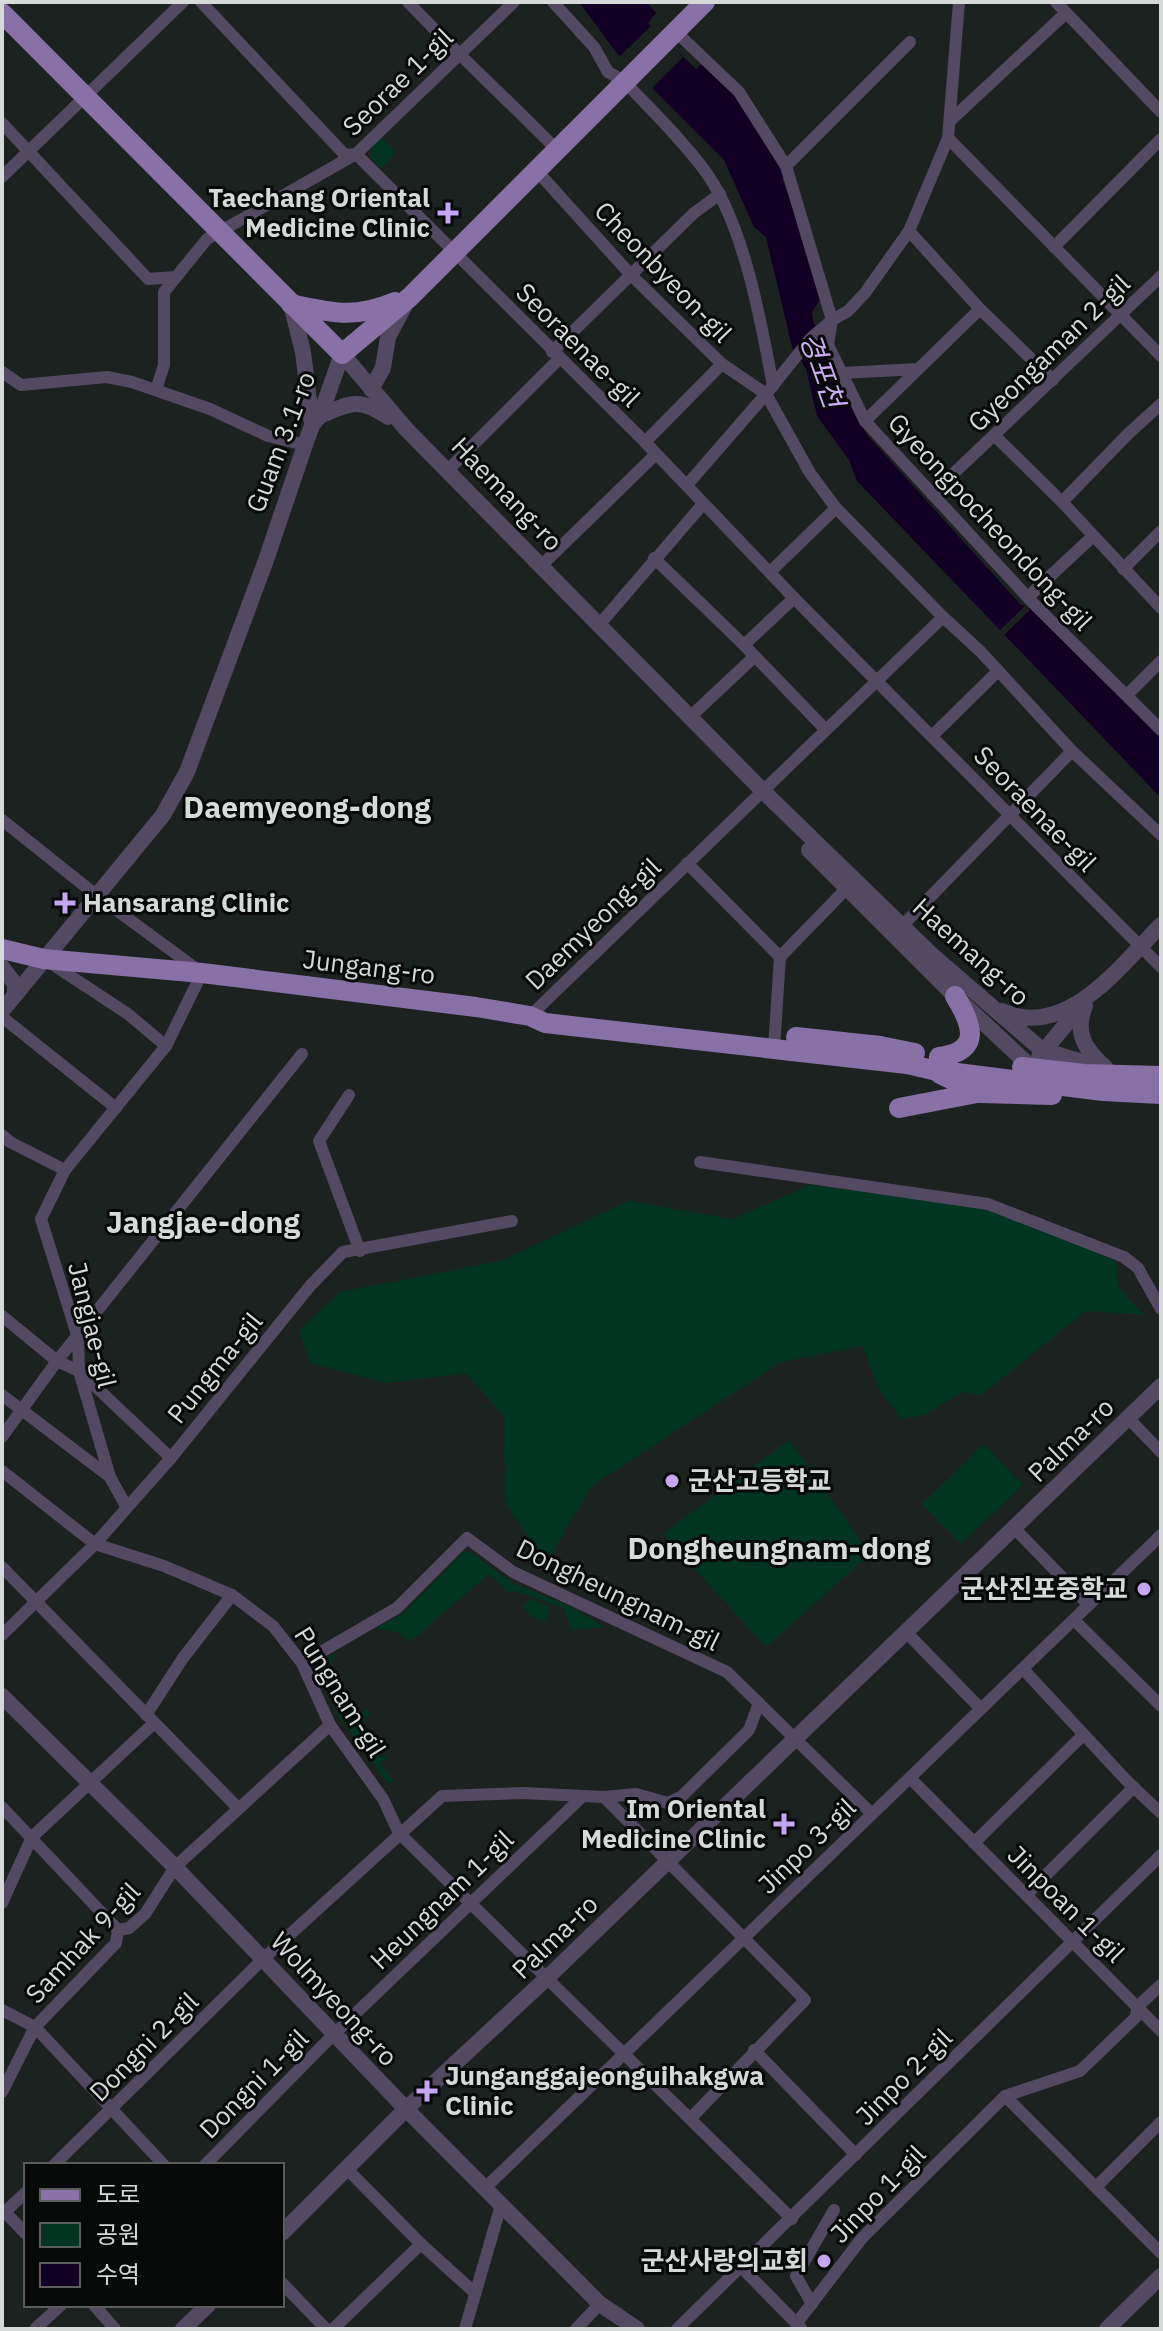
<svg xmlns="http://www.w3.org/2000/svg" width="1163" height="2331" font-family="'IBM Plex Sans','Noto Sans KR',sans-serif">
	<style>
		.green { fill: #003521 }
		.water { fill: #120024 }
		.pier { fill: #1c221f }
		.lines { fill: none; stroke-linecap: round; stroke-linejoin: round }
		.minor { stroke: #544963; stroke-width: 12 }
		.tertiary { stroke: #544963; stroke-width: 16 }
		.primary { stroke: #8771a6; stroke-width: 20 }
		.poi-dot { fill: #c5a6f0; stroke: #080a09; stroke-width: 3 }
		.labels { text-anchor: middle; stroke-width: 6; stroke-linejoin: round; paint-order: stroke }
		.street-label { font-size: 26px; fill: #d5d9d7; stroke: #080a09 }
		.poi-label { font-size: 26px; font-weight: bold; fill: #d5d9d7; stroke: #080a09; text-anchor: end }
		.water-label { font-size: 28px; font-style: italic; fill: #ccaff5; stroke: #080a09 }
		.quarter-label { font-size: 30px; font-weight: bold; fill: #d6ddd9; stroke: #080a09 }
	</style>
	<rect width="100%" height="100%" fill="#1c221f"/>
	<g class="green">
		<polygon points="381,137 396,152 381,169 370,157 372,146"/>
		<polygon points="810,1185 992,1208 1116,1261 1119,1288 1144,1315 1086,1311 981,1395 962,1392 924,1415 902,1419 880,1391 862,1346 781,1362 592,1486 546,1563 506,1503 503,1415 466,1373 387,1383 310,1363 299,1330 340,1292 504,1260 629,1201 733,1219"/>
		<polygon points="789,1440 870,1554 766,1647 663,1534"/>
		<polygon points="984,1444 1023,1485 961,1544 922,1504"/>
		<polygon points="463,1552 470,1552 512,1583 567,1605 605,1627 572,1630 564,1608 516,1591 509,1593 489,1574 410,1642 394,1630 375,1629 403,1613"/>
		<polygon points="531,1599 549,1607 546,1622 532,1616 523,1607"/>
		<polygon points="338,1652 325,1671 338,1708 351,1721 367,1709 370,1714 360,1726 363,1743 376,1756 390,1757 379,1763 395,1783 387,1782 340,1718 316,1665"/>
	</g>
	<polygon class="water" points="579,2 647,2 656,13 648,23 696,69 702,64 735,92 786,176 782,178 797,218 820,300 812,312 813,321 850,395 854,412 868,436 1020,604 1034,610 1161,737 1161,798 857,481 849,460 817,416 806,369 792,347 766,237 754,227 724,160 616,52"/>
	<g class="pier">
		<polygon points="652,25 683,57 649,91 617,59"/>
		<polygon points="1026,605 1030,610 1002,637 998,632"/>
	</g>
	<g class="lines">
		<g class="minor">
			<polyline points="201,2 345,155 356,154 645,442 794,598 1161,967"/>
			<path d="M408,2C456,53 507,99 556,149"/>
			<path d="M553,2L594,47L608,72L624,81C650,109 679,136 702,167C743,219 761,321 773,386"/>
			<polyline points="959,2 948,138 909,231 865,293 848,311 832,320 828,345 865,421 1033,603 1161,730"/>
			<polyline points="1056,2 1161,112"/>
			<polyline points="675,31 739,92 786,166 832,320 811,338 766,394 687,485"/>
			<polyline points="951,120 1066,13"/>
			<polyline points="2,123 148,279 176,277"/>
			<polyline points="948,138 1161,356"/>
			<polyline points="786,166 910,42"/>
			<polyline points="537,171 630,274 722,364 766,394 810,473 836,508 943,617 981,652 1072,751 1161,835"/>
			<polyline points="2,177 183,2"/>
			<polyline points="909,231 980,309 1053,380"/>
			<polyline points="1054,247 1161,139"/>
			<polyline points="552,352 694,213 720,194"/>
			<polyline points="2,372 21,385 107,377 132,382 210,409 268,436 305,445"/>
			<polyline points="842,373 918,369"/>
			<polyline points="156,390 164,365 164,292 207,239 356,154 514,2"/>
			<polyline points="865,421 980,309"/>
			<polyline points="995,436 1062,502 1161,608"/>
			<polyline points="645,442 722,364"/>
			<polyline points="448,470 559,359"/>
			<polyline points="932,494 1161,276"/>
			<polyline points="1062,502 1128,434 1161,404"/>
			<polyline points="654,558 744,645 826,730"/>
			<polyline points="541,566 656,454"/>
			<polyline points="1123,569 1161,531"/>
			<polyline points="770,572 836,508"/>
			<polyline points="1028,597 1092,537"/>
			<polyline points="599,625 703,504"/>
			<polyline points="744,645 794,598"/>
			<polyline points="1127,695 1161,661"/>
			<polyline points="690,717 754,657"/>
			<polyline points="932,736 998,671"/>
			<polyline points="2,820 96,895 202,973 166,1046 65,1170 41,1219 78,1338 79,1371 110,1477 126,1506"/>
			<polyline points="687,863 780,957"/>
			<polyline points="902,926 1072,751"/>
			<polyline points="780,957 846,889"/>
			<polyline points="49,962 128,1014 166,1046"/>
			<polyline points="530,1016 943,617"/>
			<polyline points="2,1017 116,1108"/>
			<polyline points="774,1048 780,957"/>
			<polyline points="349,1095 319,1141 360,1251"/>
			<polyline points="2,1135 10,1142 65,1170"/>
			<polyline points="700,1162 988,1204 1124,1257 1138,1268 1161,1309"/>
			<polyline points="2,1316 57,1361 79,1371 171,1458"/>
			<polyline points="2,1395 110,1477"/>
			<polyline points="1128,1418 1161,1452"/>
			<polyline points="2,1437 57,1361 302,1054"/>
			<polyline points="2,1471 95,1544 164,1566 232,1595 273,1626 302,1663 330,1725 383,1799 399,1833 792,2219"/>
			<polyline points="1014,1528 1089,1605"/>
			<polyline points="2,1567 238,1808"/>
			<polyline points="1074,1620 1161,1706"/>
			<polyline points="906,1632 981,1709"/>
			<polyline points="2,1635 95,1544 171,1458 310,1286 343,1252 512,1221"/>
			<polyline points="302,1663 397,1608 467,1538 513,1572 727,1672 872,1814"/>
			<polyline points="1023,1669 1128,1782 1161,1813"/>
			<polyline points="146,1715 183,1658 232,1595"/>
			<polyline points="910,1778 1161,2031"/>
			<polyline points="604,1797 805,2000 690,2119"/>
			<polyline points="2,1807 118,1930"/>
			<polyline points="974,1843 1083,1735"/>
			<polyline points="1026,1895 1134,1787"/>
			<polyline points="2,1903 32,1837 154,1723"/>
			<polyline points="118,1930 129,1928 145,1914 175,1867 330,1725"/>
			<polyline points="2,2010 35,2027 164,2165"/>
			<polyline points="754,2050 856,2155"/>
			<polyline points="2,2092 35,2027 116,1943 118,1930"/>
			<polyline points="1005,2096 1161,2253"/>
			<polyline points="54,2165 263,1959 442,1796 523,1793 604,1797 636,1794 668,1803 681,1797 749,1730 759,1703"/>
			<polyline points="205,2165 333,2035 582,1797"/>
			<polyline points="347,2169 421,2244 475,2293"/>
			<polyline points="1096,2187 1161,2122"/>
			<polyline points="484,2189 1161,1535"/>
			<polyline points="2,2209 26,2234"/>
			<polyline points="2,2215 26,2192"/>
			<polyline points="742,2268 801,2328"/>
			<polyline points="282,2283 326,2329"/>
			<polyline points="812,2304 796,2276 834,2210"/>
			<polyline points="94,2305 115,2329"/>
			<polyline points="796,2324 862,2238 1005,2096 1080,2071 1136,2017 1137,2007 1161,1985"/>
			<polyline points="35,2329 61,2305"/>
			<polyline points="333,2329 421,2244"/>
			<polyline points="465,2329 501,2205"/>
			<polyline points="576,2329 600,2304"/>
			<polyline points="677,2329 1161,1855"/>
		</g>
		<g class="tertiary">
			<polyline points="291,304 303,352 312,425"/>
			<polyline points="342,354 407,430 599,625 762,790 932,955 1042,1050 1106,1069"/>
			<polyline points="371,389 383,368 388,337 406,303"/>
			<path d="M320,416C350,403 359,397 388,417"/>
			<polyline points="809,850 955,996 1033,1069"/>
			<polyline points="2,967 15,984 15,995"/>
			<path d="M1085,1006C1074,1033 1085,1050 1106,1068"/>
			<polyline points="2,1011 163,815 187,772 265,563 305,445 312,425 320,416 342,354"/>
			<path d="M1002,1011C1066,1041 1121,965 1161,925"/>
			<polyline points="1039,1057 1080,1007"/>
			<polyline points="2,1696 175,1867 406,2109 600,2304 637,2329"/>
			<polyline points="282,2233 406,2109 548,1977 1161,1386"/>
			<polyline points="183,2329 208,2305"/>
			<polyline points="1107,2329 1161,2276"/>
		</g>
		<g class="primary">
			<polyline points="2,13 342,354 410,297 705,2"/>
			<path d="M291,304C333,313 354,319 395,302"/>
			<polyline points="2,949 44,959 202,973 476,1007 530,1016 545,1023 907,1064 933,1070 1103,1091 1161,1094"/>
			<polyline points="796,1037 880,1046 915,1053"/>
			<path d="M939,1057C983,1051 972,1024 955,996"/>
			<polyline points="1022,1067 1084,1074 1161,1076"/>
			<polyline points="940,1074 980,1093 1052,1095"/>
			<polyline points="899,1108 977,1093"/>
		</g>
	</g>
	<g class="poi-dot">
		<path d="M444 201h8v8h8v8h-8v8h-8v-8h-8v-8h8z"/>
		<path d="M61 891h8v8h8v8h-8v8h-8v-8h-8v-8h8z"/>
		<circle cx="672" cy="1481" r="8"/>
		<circle cx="1144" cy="1589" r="8"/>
		<path d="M780 1812h8v8h8v8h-8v8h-8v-8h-8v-8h8z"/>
		<path d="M423 2079h8v8h8v8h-8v8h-8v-8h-8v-8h8z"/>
		<circle cx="824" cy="2261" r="8"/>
	</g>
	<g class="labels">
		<g class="street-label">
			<text transform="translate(398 82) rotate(-44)" y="9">Seorae 1-gil</text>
			<text transform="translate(663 272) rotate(46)" y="9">Cheonbyeon-gil</text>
			<text transform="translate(578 345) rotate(45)" y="9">Seoraenae-gil</text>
			<text transform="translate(1049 353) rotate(-44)" y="9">Gyeongaman 2-gil</text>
			<text transform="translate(281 442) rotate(-69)" y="9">Guam 3.1-ro</text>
			<text transform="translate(507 494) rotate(46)" y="9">Haemang-ro</text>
			<text transform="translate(990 522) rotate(47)" y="9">Gyeongpocheondong-gil</text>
			<text transform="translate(1035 809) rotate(46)" y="9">Seoraenae-gil</text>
			<text transform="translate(593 924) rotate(-44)" y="9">Daemyeong-gil</text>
			<text transform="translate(971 952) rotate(42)" y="9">Haemang-ro</text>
			<text transform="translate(369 967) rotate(7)" y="9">Jungang-ro</text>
			<text transform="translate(92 1325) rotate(76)" y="9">Jangjae-gil</text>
			<text transform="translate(215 1368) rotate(-51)" y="9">Pungma-gil</text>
			<text transform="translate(1071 1440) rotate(-44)" y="9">Palma-ro</text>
			<text transform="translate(618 1595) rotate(26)" y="9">Dongheungnam-gil</text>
			<text transform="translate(340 1692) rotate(58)" y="9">Pungnam-gil</text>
			<text transform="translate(807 1846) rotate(-44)" y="9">Jinpo 3-gil</text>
			<text transform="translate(442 1900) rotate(-44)" y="9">Heungnam 1-gil</text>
			<text transform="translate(1066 1904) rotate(45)" y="9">Jinpoan 1-gil</text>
			<text transform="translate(555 1937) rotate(-44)" y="9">Palma-ro</text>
			<text transform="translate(83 1943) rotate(-47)" y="9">Samhak 9-gil</text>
			<text transform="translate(334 1999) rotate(47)" y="9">Wolmyeong-ro</text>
			<text transform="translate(144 2047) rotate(-45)" y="9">Dongni 2-gil</text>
			<text transform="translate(904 2077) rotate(-45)" y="9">Jinpo 2-gil</text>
			<text transform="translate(254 2084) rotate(-45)" y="9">Dongni 1-gil</text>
			<text transform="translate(878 2194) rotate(-46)" y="9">Jinpo 1-gil</text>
		</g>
		<g class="poi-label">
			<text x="430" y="207">Taechang Oriental<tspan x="430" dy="30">Medicine Clinic</tspan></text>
			<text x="83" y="912" text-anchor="start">Hansarang Clinic</text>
			<text x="688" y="1490" text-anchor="start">군산고등학교</text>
			<text x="1128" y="1598">군산진포중학교</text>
			<text x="766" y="1818">Im Oriental<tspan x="766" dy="30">Medicine Clinic</tspan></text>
			<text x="445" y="2085" text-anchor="start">Junganggajeonguihakgwa<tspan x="445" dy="30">Clinic</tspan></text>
			<text x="808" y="2270">군산사랑의교회</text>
		</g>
		<g class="water-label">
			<text transform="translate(822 370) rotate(70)" y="10">경포천</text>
		</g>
		<g class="quarter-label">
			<text x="307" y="818">Daemyeong-dong</text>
			<text x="203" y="1233">Jangjae-dong</text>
			<text x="779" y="1559">Dongheungnam-dong</text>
		</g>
	</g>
	<rect width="1163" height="2331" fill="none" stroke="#d5d9d7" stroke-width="8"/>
	<rect x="24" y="2163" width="260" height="144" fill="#080a09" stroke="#5a5d5b" stroke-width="2"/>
	<rect x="40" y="2189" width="40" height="12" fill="#8771a6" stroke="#5a5d5b" stroke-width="2"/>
	<text x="96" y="2203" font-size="24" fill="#d5d9d7">도로</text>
	<rect x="40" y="2223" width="40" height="24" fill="#003521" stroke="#5a5d5b" stroke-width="2"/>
	<text x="96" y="2243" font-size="24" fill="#d5d9d7">공원</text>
	<rect x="40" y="2263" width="40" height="24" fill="#120024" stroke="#5a5d5b" stroke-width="2"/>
	<text x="96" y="2283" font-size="24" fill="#d5d9d7">수역</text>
</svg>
